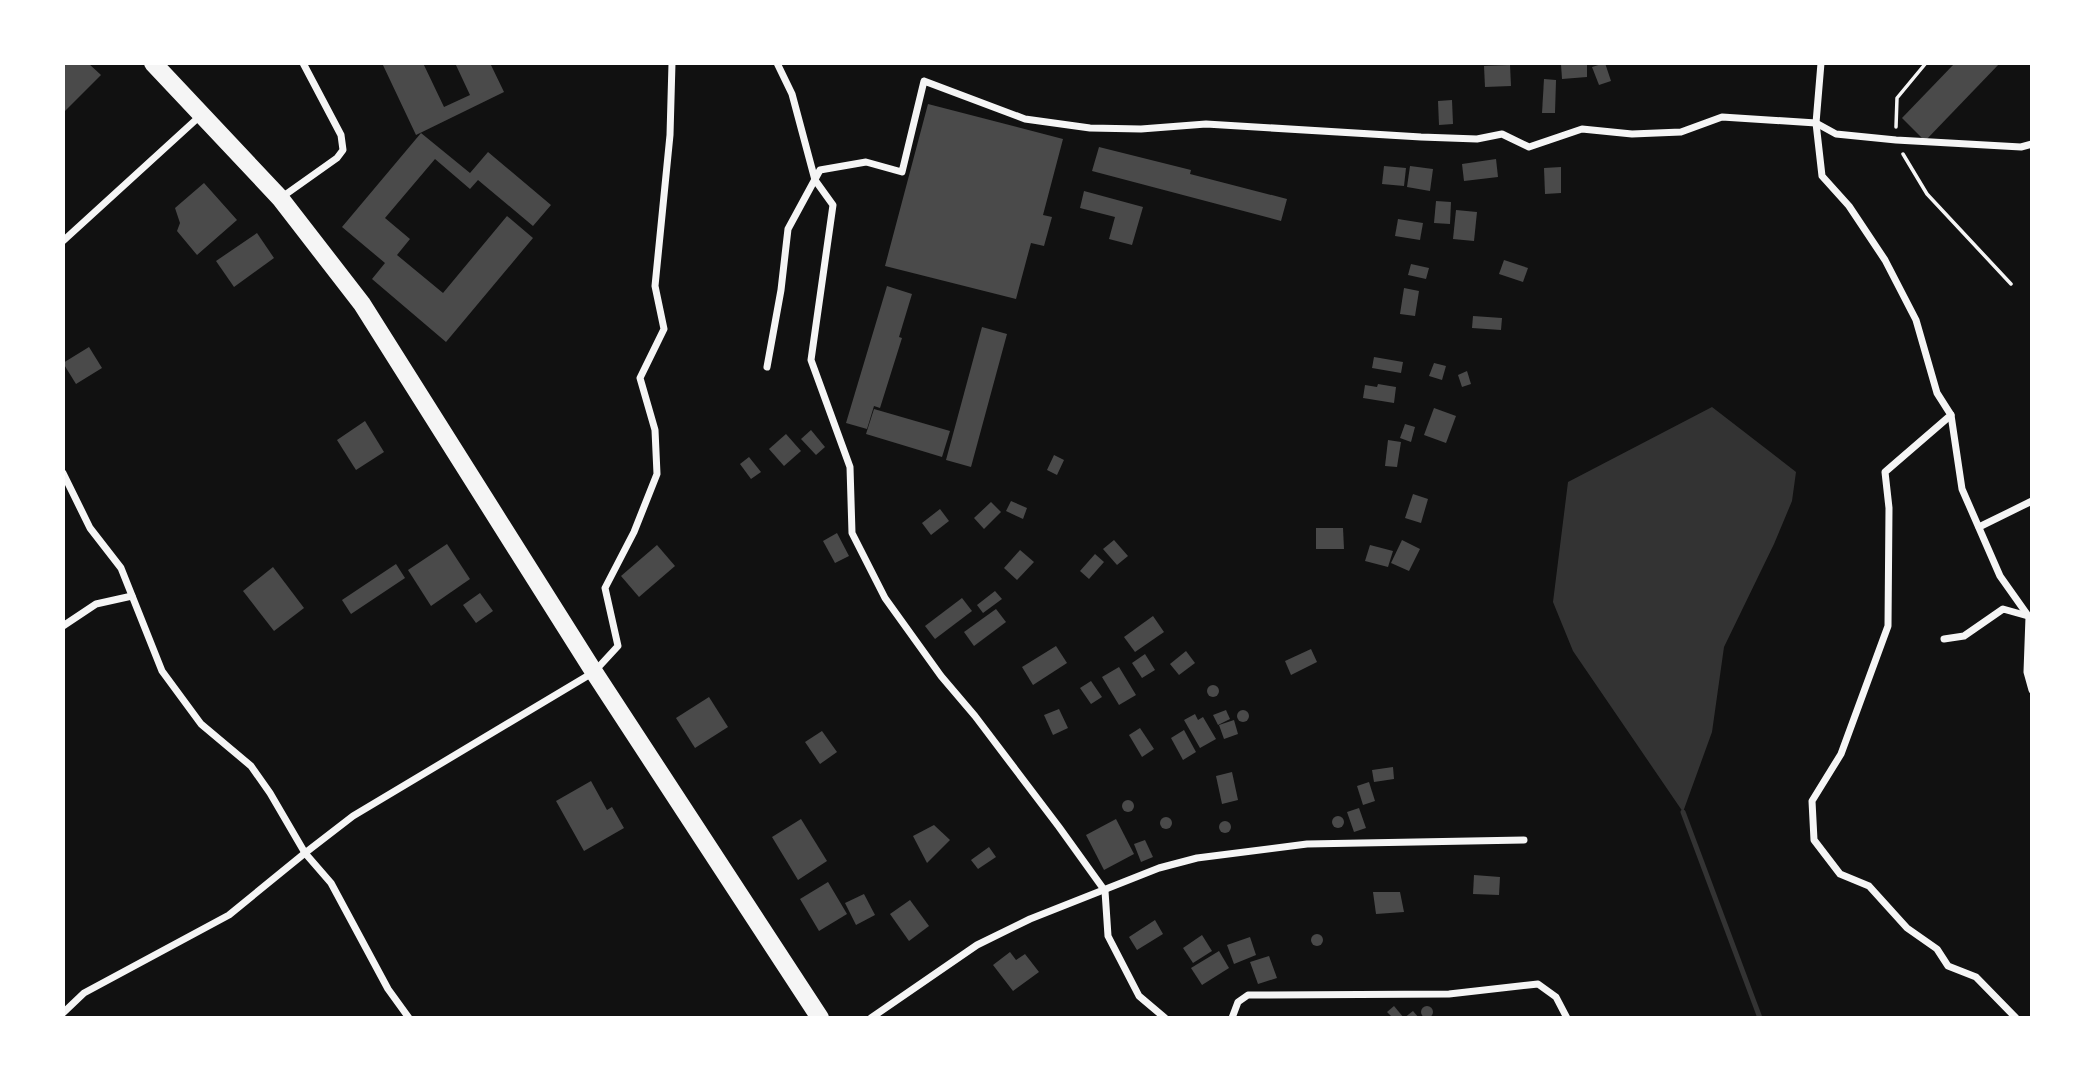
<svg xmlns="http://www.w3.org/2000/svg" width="2095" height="1081" font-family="'Titillium Web',sans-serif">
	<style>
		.water { fill: #333 }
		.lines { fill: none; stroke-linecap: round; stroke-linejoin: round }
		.stream { stroke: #333; stroke-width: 5 }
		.building { fill: #4a4a4a }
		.path { stroke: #f5f5f5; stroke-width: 3.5 }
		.minor { stroke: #f5f5f5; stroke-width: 7 }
		.primary { stroke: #f5f5f5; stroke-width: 18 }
	</style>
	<rect width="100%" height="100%" fill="#111"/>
	<polygon class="water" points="1712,407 1796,472 1792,501 1774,544 1724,647 1712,732 1683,812 1573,651 1553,602 1568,482"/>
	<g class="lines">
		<polyline class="stream" points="1683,812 1760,1018"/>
	</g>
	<g class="building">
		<polygon points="63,63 88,63 101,75 63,113"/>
		<polygon points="382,63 423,63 444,107 470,95 455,63 490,63 504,92 416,135"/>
		<polygon points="1587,63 1587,77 1562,79 1561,64"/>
		<polygon points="1605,63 1611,81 1599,85 1592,67"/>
		<polygon points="1955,63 2000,63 1925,141 1902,118"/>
		<polygon points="1510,65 1511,86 1485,87 1484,66"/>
		<polygon points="1544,79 1556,80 1555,113 1542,113"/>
		<polygon points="1452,100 1453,124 1439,125 1438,101"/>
		<polygon points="928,104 1063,139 1043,215 1052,217 1044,246 1031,243 1016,299 885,266"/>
		<polygon points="421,133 470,173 488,152 551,205 533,226 478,180 470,189 435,159 385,218 410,239 397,255 443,293 507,216 533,238 446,342 372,279 385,263 342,227"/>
		<polygon points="1099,147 1191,170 1190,174 1287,199 1281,221 1092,171"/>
		<polygon points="1496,159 1498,177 1464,181 1462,164"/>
		<polygon points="1384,166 1406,168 1404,186 1382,184"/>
		<polygon points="1410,166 1433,169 1430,191 1407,187"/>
		<polygon points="1561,167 1561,193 1545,194 1544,168"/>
		<polygon points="204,183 237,220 197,255 177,231 180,223 175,208"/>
		<polygon points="1084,191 1143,207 1132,245 1109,239 1115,217 1080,208"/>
		<polygon points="1436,201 1451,202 1450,224 1434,223"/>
		<polygon points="1456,210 1477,212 1474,241 1453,239"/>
		<polygon points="1398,219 1423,223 1420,240 1395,236"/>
		<polygon points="257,233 274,258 234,287 216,261"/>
		<polygon points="1504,260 1528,268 1523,282 1499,274"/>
		<polygon points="1411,264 1429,268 1426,279 1408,275"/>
		<polygon points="887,286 912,294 899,337 902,338 880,408 874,406 867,429 846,423"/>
		<polygon points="1404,288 1419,291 1415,316 1400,314"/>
		<polygon points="1473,316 1502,318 1501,330 1472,328"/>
		<polygon points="982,327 1007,334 971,467 946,460"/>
		<polygon points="89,347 102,368 76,384 63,363"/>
		<polygon points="1374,357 1403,362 1401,373 1372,368"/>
		<polygon points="1434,363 1446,366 1442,380 1429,376"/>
		<polygon points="1467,371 1471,384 1462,387 1458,375"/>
		<polygon points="1378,384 1396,387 1394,403 1363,398 1365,385 1377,387"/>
		<polygon points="1434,408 1456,416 1446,443 1424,435"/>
		<polygon points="874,409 950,431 942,457 866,434"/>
		<polygon points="365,421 384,452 356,470 337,440"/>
		<polygon points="1405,424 1415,427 1411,442 1400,438"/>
		<polygon points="811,430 825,447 816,455 801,439"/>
		<polygon points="786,434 801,451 784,466 769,449"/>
		<polygon points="1388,440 1401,442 1397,467 1385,466"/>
		<polygon points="1054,455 1064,460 1057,475 1047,470"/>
		<polygon points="749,457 761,472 751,479 740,464"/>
		<polygon points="1413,494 1428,499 1421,523 1405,518"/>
		<polygon points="1011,501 1027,508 1023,519 1006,511"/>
		<polygon points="991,502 1001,512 984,529 974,518"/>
		<polygon points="940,509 949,521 931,535 922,523"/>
		<polygon points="1316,528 1343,528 1344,549 1316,549"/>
		<polygon points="837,533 849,556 835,563 823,541"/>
		<polygon points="1114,540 1128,556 1117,565 1103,549"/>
		<polygon points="1402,540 1420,549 1409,571 1391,563"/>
		<polygon points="447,544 470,579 431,606 408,570"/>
		<polygon points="657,545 675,566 639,597 621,576"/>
		<polygon points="1370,545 1393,551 1388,567 1365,561"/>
		<polygon points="1020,550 1034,562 1017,580 1004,568"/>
		<polygon points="1095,554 1104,562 1089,579 1080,571"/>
		<polygon points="396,564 405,578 351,614 342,600"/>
		<polygon points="273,567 304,608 274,631 243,591"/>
		<polygon points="995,591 1002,599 983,613 977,605"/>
		<polygon points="480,593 493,611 476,623 463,605"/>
		<polygon points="962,598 972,611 935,639 925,626"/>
		<polygon points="996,609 1006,622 974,646 964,632"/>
		<polygon points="1153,616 1164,632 1135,652 1124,637"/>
		<polygon points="1056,646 1067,663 1033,685 1022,667"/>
		<polygon points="1311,649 1317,662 1291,675 1285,661"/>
		<polygon points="1186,651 1195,663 1179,675 1170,664"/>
		<polygon points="1145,654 1155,670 1142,678 1132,663"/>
		<polygon points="1119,667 1136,695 1119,705 1102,677"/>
		<polygon points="1091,681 1102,697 1091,704 1080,688"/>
		<circle cx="1213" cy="691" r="6"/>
		<polygon points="709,697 728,727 695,748 676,718"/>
		<polygon points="1059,709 1068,728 1053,735 1044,715"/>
		<circle cx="1243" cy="716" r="6"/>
		<polygon points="1226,710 1230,719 1218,725 1213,715"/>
		<polygon points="1195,714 1198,720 1203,717 1216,739 1200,748 1184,720"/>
		<polygon points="1234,720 1238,734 1224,739 1219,725"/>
		<polygon points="1140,728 1154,749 1142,757 1129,735"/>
		<polygon points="1184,730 1196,752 1183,760 1171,738"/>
		<polygon points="822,731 837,752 820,764 805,742"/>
		<polygon points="1393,767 1394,779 1374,782 1372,770"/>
		<polygon points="1232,772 1238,800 1222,804 1216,776"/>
		<polygon points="591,781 607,810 612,807 624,828 584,851 556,801"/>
		<polygon points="1369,782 1375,801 1363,805 1357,786"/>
		<circle cx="1128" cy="806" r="6"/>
		<polygon points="1359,808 1366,828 1354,832 1347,812"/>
		<circle cx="1338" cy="822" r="6"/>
		<circle cx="1166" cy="823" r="6"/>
		<polygon points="801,819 827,861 798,880 772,837"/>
		<polygon points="1116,819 1134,854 1104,870 1086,835"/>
		<circle cx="1225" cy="827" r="6"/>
		<polygon points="934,825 950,840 927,863 913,836"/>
		<polygon points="1145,840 1153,857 1141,862 1134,844"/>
		<polygon points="989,847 996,857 978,869 971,860"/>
		<polygon points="1474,875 1500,877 1499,895 1473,894"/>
		<polygon points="828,882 847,914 819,931 800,899"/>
		<polygon points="1373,892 1400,892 1404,912 1376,914"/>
		<polygon points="864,894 875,915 856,925 845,903"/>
		<polygon points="910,900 929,926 909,941 890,914"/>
		<polygon points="1155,920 1163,934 1137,950 1129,937"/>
		<circle cx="1317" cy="940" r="6"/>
		<polygon points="1202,935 1212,951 1193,963 1183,948"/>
		<polygon points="1250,937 1256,955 1234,964 1227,945"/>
		<polygon points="1219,951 1229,968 1202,985 1191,968"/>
		<polygon points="1010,952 1016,960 1025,954 1039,972 1013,991 993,965"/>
		<polygon points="1269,956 1277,978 1258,984 1250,962"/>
		<circle cx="1427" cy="1012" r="6"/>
		<polygon points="1394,1006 1404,1018 1393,1018 1387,1012"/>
		<polygon points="1413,1011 1419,1018 1404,1018"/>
	</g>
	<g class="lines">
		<g class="path">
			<polyline points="1896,127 1897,98 1926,63"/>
			<polyline points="1903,154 1927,194 2011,284"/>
		</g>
		<g class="minor">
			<polyline points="777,63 792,94 815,180 833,205 811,360 850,467 852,533 885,598 941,676 975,716 1059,827 1105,891 1108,936 1139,996 1165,1018"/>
			<polyline points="1821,63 1816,123 1822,176 1849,206 1885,260 1916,320 1937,393 1951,415 1885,472 1889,508 1888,626 1841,754 1812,801 1814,840 1840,874 1869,886 1907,928 1937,949 1948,966 1976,977 2016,1018"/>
			<polyline points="282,197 337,158 343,150 341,135 303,63"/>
			<polyline points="63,241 200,116"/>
			<polyline points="767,367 781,290 788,229 820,170 866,162 902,172 924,81 1025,119 1090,128 1141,129 1206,124 1421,137 1477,139 1502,134 1529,147 1582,129 1632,134 1681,132 1722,117 1816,123 1836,134 1896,140 2021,147 2032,144"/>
			<polyline points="1951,415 1962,489 2000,576 2029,617 2027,672 2032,690"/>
			<polyline points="63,473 90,528 121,568 162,671 201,724 251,766 270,793 305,853 331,883 388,989 409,1018"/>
			<polyline points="1979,527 2032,501"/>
			<polyline points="63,626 96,604 132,596"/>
			<polyline points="1944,639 1964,636 2003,609 2028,616"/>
			<polyline points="63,1013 84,993 229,915 305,853 353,816 594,672 618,646 605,588 634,532 657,474 655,430 640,378 664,329 655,286 670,135 672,63"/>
			<polyline points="871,1018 977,945 1030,919 1159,868 1197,858 1307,844 1524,840"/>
			<polyline points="1232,1018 1238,1002 1248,995 1449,994 1538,984 1556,997 1567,1018"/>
		</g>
		<polyline class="primary" points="153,63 280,198 362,304 594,672 820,1018"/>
	</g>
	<rect width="2095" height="1081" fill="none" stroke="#ffffff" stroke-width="130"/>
</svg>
